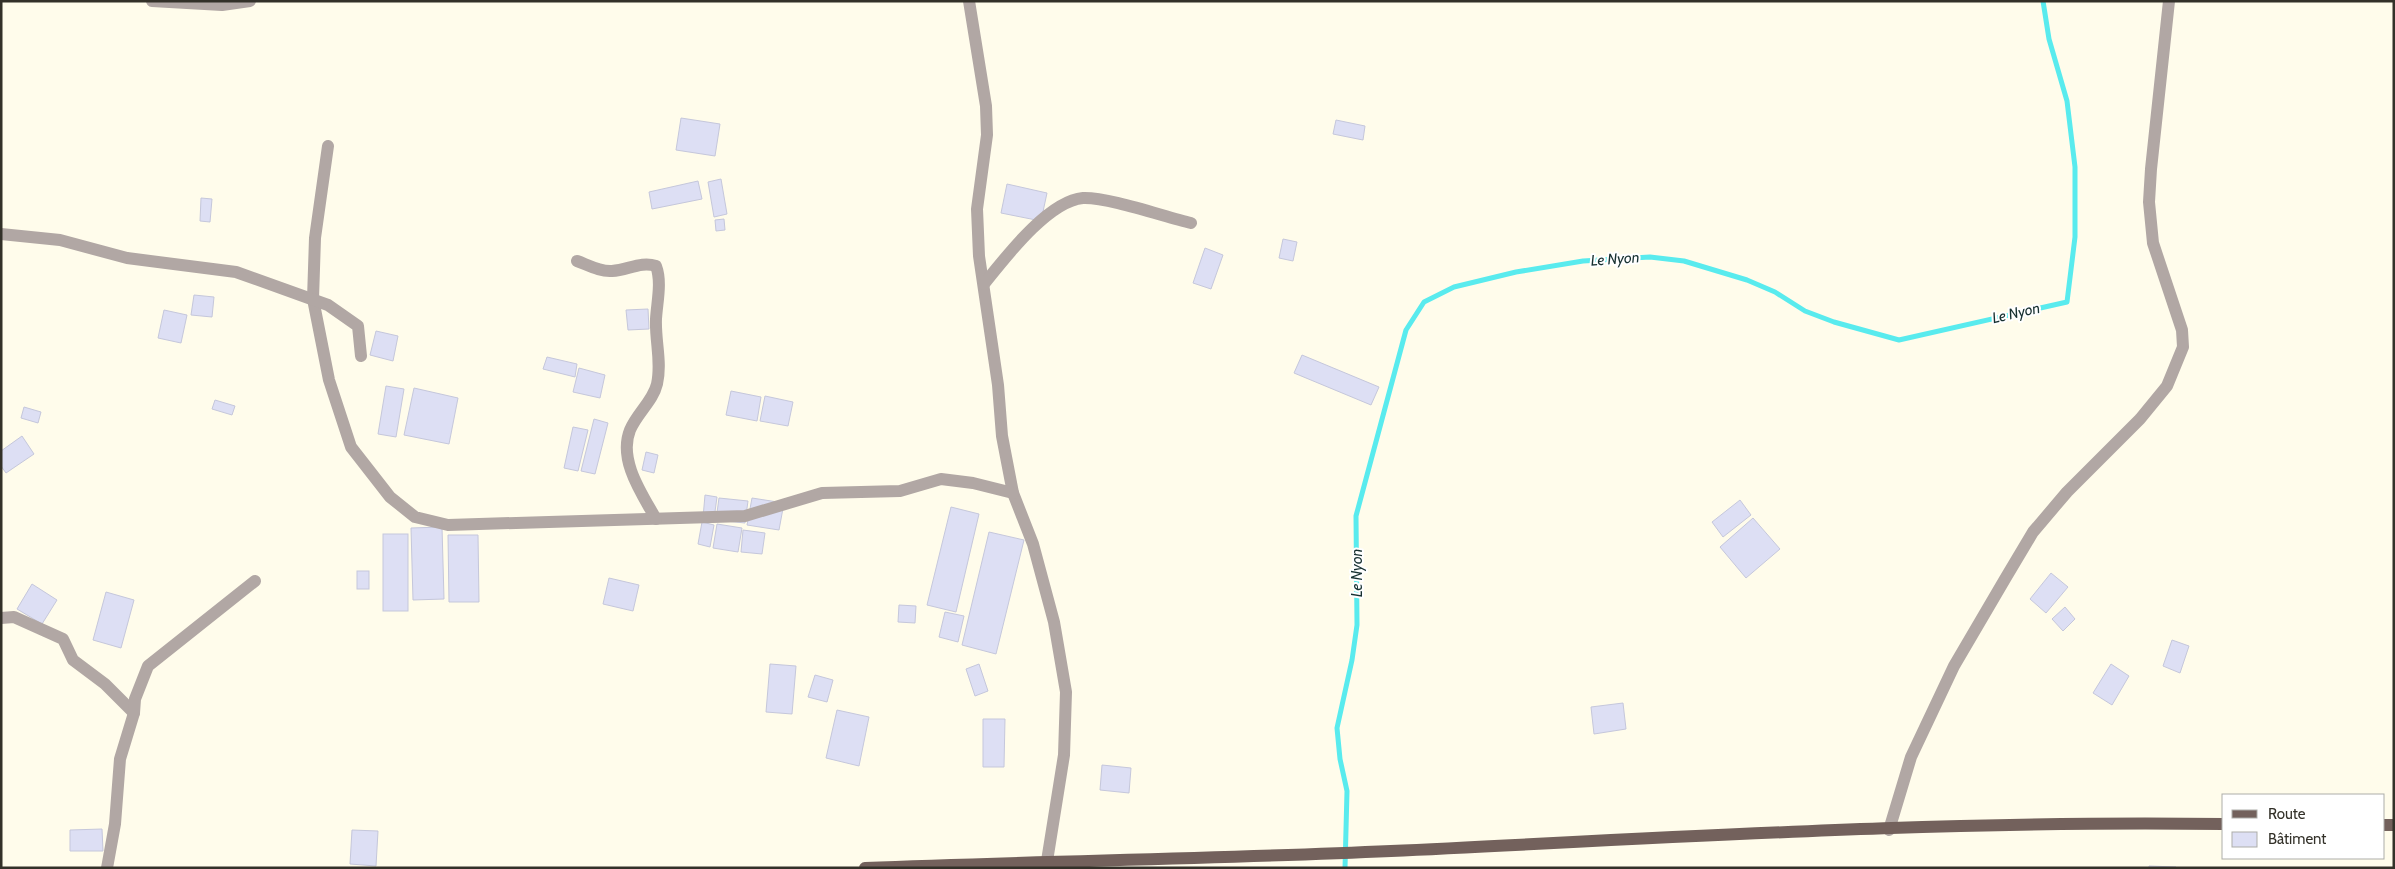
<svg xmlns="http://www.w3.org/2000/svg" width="2395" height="869" font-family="Cabin,sans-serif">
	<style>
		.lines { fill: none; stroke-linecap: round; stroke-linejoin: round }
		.stream { stroke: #59ebee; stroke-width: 5 }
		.building { fill: #dddff4; stroke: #c5c7db }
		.minor { stroke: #b1a7a4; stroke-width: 12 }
		.major { stroke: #73615c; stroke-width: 12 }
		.labels { text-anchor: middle; stroke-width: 4; stroke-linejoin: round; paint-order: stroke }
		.water-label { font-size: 15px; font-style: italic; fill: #173030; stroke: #fff }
	</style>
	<rect width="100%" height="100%" fill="#fffceb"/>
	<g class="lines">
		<polyline class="stream" points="1345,868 1347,791 1340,759 1337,728 1352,660 1357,625 1356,516 1406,330 1424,302 1454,287 1516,272 1583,261 1650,257 1684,261 1747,280 1775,292 1805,311 1834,322 1899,340 2067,302 2075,237 2075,167 2067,101 2049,39 2043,1"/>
	</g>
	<g class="building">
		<polygon points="681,118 720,124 715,156 676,150"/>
		<polygon points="1336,120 1365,126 1363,140 1333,134"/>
		<polygon points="721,179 727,214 714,217 708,182"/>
		<polygon points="698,181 702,199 652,209 649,192"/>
		<polygon points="1007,184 1047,193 1041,221 1001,213"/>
		<polygon points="201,198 212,199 210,222 200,221"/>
		<polygon points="724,219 725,230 716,231 715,220"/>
		<polygon points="1283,239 1297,242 1293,261 1279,258"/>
		<polygon points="1205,248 1223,255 1211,289 1193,283"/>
		<polygon points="194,295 214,297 212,317 191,315"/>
		<polygon points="648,309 649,329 628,330 626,310"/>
		<polygon points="164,310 187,315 181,343 158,338"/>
		<polygon points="376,331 398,336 393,361 370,355"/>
		<polygon points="1302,355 1379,387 1371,405 1294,373"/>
		<polygon points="547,357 577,364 575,377 543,369"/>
		<polygon points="579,368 605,375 600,398 573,392"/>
		<polygon points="386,386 404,389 396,437 378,434"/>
		<polygon points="414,388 458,398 449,444 404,435"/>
		<polygon points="731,391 761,397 757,421 726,415"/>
		<polygon points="765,396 793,402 788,426 760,421"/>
		<polygon points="215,400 235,406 232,415 212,409"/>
		<polygon points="24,407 41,412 38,423 21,418"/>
		<polygon points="594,419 608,423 595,474 581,471"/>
		<polygon points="573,427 588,430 578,471 564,468"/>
		<polygon points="22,436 34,454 6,473 1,466 1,451"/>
		<polygon points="646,452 658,455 654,473 642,470"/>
		<polygon points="705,495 717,497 714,519 703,518"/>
		<polygon points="719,498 748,501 745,523 716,520"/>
		<polygon points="752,498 784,503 779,530 747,525"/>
		<polygon points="1740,500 1751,515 1723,537 1712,522"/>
		<polygon points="951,507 979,514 956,612 927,605"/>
		<polygon points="1753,518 1780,549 1746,578 1720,547"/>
		<polygon points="702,522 714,525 710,547 698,544"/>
		<polygon points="717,524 742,528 738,552 713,548"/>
		<polygon points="442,527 444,599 413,600 411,528"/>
		<polygon points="743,530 765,533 762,554 741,552"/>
		<polygon points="989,532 1024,540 996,654 962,645"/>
		<rect x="383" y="534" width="25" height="77"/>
		<polygon points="448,535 478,535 479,602 449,602"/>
		<rect x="357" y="571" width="12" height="18"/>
		<polygon points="2051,573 2068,587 2046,613 2030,599"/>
		<polygon points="609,578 639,585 633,611 603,604"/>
		<polygon points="32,584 57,600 42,624 17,609"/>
		<polygon points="106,592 134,600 121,648 93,640"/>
		<polygon points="899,605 916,606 915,623 898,622"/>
		<polygon points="2065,607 2075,619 2063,631 2052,619"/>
		<polygon points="945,612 964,616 958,642 939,637"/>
		<polygon points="2172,640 2189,646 2180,673 2163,666"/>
		<polygon points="770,664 796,666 792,714 766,712"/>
		<polygon points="979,664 988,691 975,696 966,669"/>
		<polygon points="2111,664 2129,676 2112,705 2093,693"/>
		<polygon points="815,675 833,680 827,702 808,697"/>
		<polygon points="1623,703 1626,729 1594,734 1591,707"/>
		<polygon points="837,710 869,717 859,766 826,758"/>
		<polygon points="983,719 1005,719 1004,767 983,767"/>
		<polygon points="1102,765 1131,768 1129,793 1100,790"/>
		<polygon points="102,829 103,851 70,851 70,830"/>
		<polygon points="352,830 378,831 376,866 350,864"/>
		<polygon points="2149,866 2176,867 2176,868 2149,868"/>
	</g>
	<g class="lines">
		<g class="minor">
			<polyline points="152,1 222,5 250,1"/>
			<polyline points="969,1 986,106 987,135 977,209 979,256 998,385 1002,436 1013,493 1033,544 1054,622 1066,692 1064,755 1047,861"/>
			<polyline points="328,146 315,238 313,299 329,380 351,447 390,497 415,517 448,525 745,516 822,493 900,491 941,479 973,483 1013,493"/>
			<polyline points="1,234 60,240 127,258 236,272 328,305 358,326 361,356"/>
			<path d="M577,261C588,265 600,272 612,271C628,270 641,261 656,266C662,282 657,302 656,319C655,341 662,362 657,384C653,401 637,413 630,430C618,460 642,494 656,519"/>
			<path d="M984,284C1005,258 1048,201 1083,198C1108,197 1165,217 1191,223"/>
			<polyline points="1,618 14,617 63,639 73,660 105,684 134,713"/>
			<polyline points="1889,830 1911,757 1954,666 2005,579 2033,532 2067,492 2140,419 2167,386 2183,347 2182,330 2153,243 2149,202 2151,169 2169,1"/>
			<polyline points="107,868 115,824 120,759 134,713 135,699 148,666 255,581"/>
		</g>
		<g class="major">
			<polyline points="2384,825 2394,825"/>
			<path d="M865,868C1040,861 1216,859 1391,851C1668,838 1946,820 2224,824"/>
		</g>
	</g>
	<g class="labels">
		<g class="water-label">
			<text transform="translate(1615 259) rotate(-4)" y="5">Le Nyon</text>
			<text transform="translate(2016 313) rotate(-13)" y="5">Le Nyon</text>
			<text transform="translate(1357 573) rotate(-90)" y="5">Le Nyon</text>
		</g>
	</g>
	<rect width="2395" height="869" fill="none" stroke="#333129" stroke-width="5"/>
	<rect x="2222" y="794" width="162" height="65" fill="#ffffff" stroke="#adada9"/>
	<rect x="2232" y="810" width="25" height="8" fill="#73615c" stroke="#adada9"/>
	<text x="2268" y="819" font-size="15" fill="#333129">Route</text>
	<rect x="2232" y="832" width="25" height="15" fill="#dddff4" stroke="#adada9"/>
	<text x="2268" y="844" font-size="15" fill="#333129">Bâtiment</text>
</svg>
